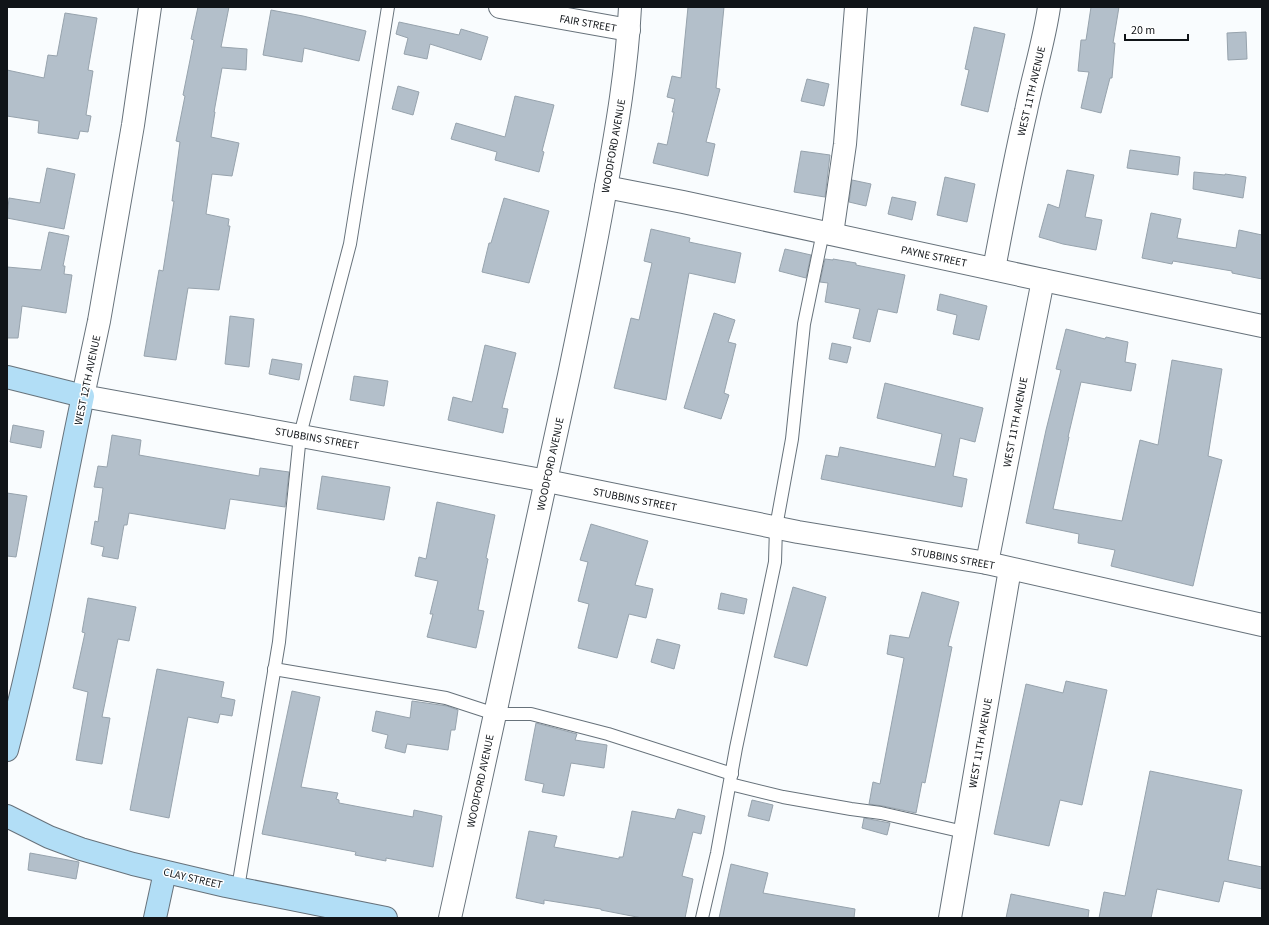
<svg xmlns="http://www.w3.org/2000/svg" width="1269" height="925" font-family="'Source Sans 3',sans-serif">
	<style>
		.building { fill: #b3bfca; stroke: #97a3ad }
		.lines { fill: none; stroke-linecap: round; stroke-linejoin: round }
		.lane-casing { stroke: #67727b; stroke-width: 14 }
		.street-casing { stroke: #67727b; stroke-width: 24 }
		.secondary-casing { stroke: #67727b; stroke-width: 24 }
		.lane { stroke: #fff; stroke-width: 12 }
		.street { stroke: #fff; stroke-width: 22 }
		.secondary { stroke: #b2def6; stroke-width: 22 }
		.labels { text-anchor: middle; stroke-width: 3; stroke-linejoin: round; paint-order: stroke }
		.street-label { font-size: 11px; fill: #101418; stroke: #fff }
	</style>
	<rect width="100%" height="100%" fill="#f9fcfe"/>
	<g class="building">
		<polygon points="198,7 229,7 221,47 247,49 246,70 222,68 214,112 215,112 211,137 239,143 232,176 212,174 206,214 229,219 228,226 230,226 219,290 188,288 176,360 144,356 159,270 163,271 174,201 172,201 180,142 176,141 185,96 183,95 194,40 191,39"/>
		<polygon points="688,7 724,7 716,88 720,89 706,142 715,144 708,176 653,163 658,143 667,145 674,112 672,112 675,99 667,97 672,76 681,78"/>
		<polygon points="1091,7 1119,7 1113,43 1115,43 1112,78 1110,78 1101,113 1081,108 1089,72 1078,71 1081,40 1086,40"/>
		<polygon points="271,10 303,16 366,31 359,61 304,48 302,62 263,55"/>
		<polygon points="65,13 97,18 88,70 93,71 86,115 91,116 88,132 80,131 78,139 38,133 39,121 7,116 7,70 44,78 48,55 57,56"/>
		<polygon points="399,22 459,35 461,29 488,37 481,60 430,44 427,59 404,54 408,38 396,34"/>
		<polygon points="974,27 1005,34 988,112 961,105 969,70 965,69"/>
		<polygon points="1246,32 1247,59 1228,60 1227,33"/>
		<polygon points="807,79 829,84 824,106 801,101"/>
		<polygon points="398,86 419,92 413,115 392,109"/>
		<polygon points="515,96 554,105 542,151 544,152 539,172 495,160 497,152 451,139 456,123 505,137"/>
		<polygon points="1130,150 1180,157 1178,175 1127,168"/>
		<polygon points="801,151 830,155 825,197 794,192"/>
		<polygon points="47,168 75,174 64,229 7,218 9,198 40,203"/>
		<polygon points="1067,170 1094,175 1085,217 1102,220 1096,250 1063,244 1039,237 1048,204 1059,208"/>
		<polygon points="1194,172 1225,175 1225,174 1246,177 1243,198 1193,189"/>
		<polygon points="945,177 975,184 967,222 937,215"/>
		<polygon points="852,180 871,184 866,206 849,202"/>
		<polygon points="892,197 916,202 912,220 888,214"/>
		<polygon points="504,198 549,211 529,283 482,272 489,243 491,243"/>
		<polygon points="1151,213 1181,219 1177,238 1236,248 1239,230 1262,235 1262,279 1232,273 1232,271 1173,261 1172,264 1142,258"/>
		<polygon points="651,229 690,238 689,242 741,253 735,283 689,273 666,400 614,388 631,318 639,320 652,263 644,261"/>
		<polygon points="49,232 69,236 63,266 65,266 64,274 72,275 66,313 22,306 18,338 7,338 7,267 41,270"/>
		<polygon points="785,249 811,255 806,278 779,271"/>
		<polygon points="825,259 833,260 833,259 856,263 856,265 905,275 897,313 878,309 870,342 853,338 860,309 825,302 828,283 820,282"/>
		<polygon points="940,294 987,306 979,340 953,334 957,315 937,310"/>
		<polygon points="714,313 735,320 728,342 736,344 724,393 729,395 721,419 684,408"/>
		<polygon points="230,316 254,319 249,367 225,364"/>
		<polygon points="1066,329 1105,339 1106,337 1128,342 1125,362 1136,364 1131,391 1081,382 1068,437 1069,437 1053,509 1122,521 1140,440 1158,445 1172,360 1222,369 1208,456 1222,460 1193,586 1111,566 1115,550 1078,543 1079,534 1026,523 1046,430 1061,370 1056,369"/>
		<polygon points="832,343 851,347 847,363 829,359"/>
		<polygon points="485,345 516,353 502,408 508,409 503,433 448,420 453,397 472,402"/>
		<polygon points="272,359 302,364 299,380 269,374"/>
		<polygon points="354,376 388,381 384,406 350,400"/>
		<polygon points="885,383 983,408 975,442 960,438 953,476 967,479 962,507 821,479 826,455 838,457 840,447 935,467 942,434 877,418"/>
		<polygon points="13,425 44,431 41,448 10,442"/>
		<polygon points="112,435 141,440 139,455 259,476 260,468 289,472 285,507 230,499 225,529 129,513 127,525 124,525 118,559 102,556 104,547 91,544 95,521 98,522 103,488 94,487 98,466 107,467"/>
		<polygon points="322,476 390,487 384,520 317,509"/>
		<polygon points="7,493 27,496 16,557 7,556"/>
		<polygon points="437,502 495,515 486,558 488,559 478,610 484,611 476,648 427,637 433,614 430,614 438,581 415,576 419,557 426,559"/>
		<polygon points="591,524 648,541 635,585 653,589 646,618 629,614 617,658 578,648 589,604 578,601 588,562 580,560"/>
		<polygon points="793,587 826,597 807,666 774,657"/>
		<polygon points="922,592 959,602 948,646 952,647 925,783 922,782 916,813 883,806 869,804 873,782 880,784 904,658 887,654 890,635 909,638"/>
		<polygon points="721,593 747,599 744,614 718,609"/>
		<polygon points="88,598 136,607 129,641 118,639 102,717 110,718 102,764 76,760 88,692 73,688 85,633 82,632"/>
		<polygon points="657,639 680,645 674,669 651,662"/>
		<polygon points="157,669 224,682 221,697 235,700 232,716 220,714 218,723 188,717 169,818 130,810"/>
		<polygon points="1066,681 1107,690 1082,805 1060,800 1049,846 994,834 1026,684 1063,693"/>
		<polygon points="292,691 320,697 301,787 338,793 336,799 339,800 339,803 413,817 414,810 442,816 433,867 386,858 386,861 355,855 356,852 262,834"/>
		<polygon points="412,701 447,706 458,710 455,730 451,730 448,750 407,744 405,753 385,748 388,735 372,731 376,711 410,718"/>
		<polygon points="536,723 577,734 575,740 607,745 604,768 571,763 564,796 542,792 544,784 525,780"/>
		<polygon points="1150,771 1242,790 1228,860 1262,867 1262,889 1224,881 1219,902 1157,889 1151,918 1099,918 1104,892 1125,896"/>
		<polygon points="752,800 773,805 769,821 748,816"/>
		<polygon points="678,809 705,816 701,834 693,832 682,876 693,879 685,918 642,918 601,910 601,909 544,900 544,904 516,898 529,831 557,836 554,847 619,859 619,857 623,857 632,811 675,819"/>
		<polygon points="864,818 890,823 887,835 862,828"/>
		<polygon points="30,853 79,862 76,879 28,870"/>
		<polygon points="731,864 768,873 763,893 855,909 854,918 719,918"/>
		<polygon points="1011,894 1089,910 1088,918 1006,918"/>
	</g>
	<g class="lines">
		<g class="lane-casing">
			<g id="lane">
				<polyline points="274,669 446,698 495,714 531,714 608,734 732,774"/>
				<polyline points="730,784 783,797 851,809 881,813 964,832"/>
				<polyline points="238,888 279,642 300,435 350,244 388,7"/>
				<polyline points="702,918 717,853 736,748 775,562 776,527 792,439 804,324 823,232"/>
			</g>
		</g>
		<g class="street-casing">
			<g id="street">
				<polyline points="150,7 133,125 99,321 83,396 547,481 798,532 987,563 1262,625"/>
				<polyline points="500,7 629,30"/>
				<polyline points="606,187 683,202 1043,280 1262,326"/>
				<polyline points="832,234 845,144 856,7"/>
				<path d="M994,269C1004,216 1014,163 1026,111C1033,76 1044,42 1049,7"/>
				<polyline points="987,563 1043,280"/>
				<path d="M450,918C490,737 531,556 569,375C582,313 595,250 606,187C617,127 627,68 630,7"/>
				<polyline points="950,918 1010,569"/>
			</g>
		</g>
		<g class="secondary-casing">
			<g id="secondary">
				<path d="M7,377L83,396C58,514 38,634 7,750"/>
				<polyline points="7,816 49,837 81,849 133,864 226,886 386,918"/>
				<polyline points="155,918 165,872"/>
			</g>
		</g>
		<use href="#lane" class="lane"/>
		<use href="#street" class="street"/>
		<use href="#secondary" class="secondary"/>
	</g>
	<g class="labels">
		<g class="street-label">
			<text transform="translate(588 23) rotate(10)" y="4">FAIR STREET</text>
			<text transform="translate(1031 91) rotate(-77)" y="4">WEST 11TH AVENUE</text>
			<text transform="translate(613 146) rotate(-80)" y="4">WOODFORD AVENUE</text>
			<text transform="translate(934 256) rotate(12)" y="4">PAYNE STREET</text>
			<text transform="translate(87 380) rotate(-78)" y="4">WEST 12TH AVENUE</text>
			<text transform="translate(1015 422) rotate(-79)" y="4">WEST 11TH AVENUE</text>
			<text transform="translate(317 438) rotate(10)" y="4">STUBBINS STREET</text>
			<text transform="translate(550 464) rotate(-78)" y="4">WOODFORD AVENUE</text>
			<text transform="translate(635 499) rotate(11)" y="4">STUBBINS STREET</text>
			<text transform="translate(953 558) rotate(10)" y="4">STUBBINS STREET</text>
			<text transform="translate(980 743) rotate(-80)" y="4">WEST 11TH AVENUE</text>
			<text transform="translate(480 781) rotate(-78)" y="4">WOODFORD AVENUE</text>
			<text transform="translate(193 878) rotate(13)" y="4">CLAY STREET</text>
		</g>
	</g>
	<rect width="1269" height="925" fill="none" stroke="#101418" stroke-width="16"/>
	<path d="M1125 34v6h63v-6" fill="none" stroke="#101418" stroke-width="2"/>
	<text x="1131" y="34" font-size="12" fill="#101418" stroke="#ffffff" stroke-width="3" paint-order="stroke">20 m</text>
</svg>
